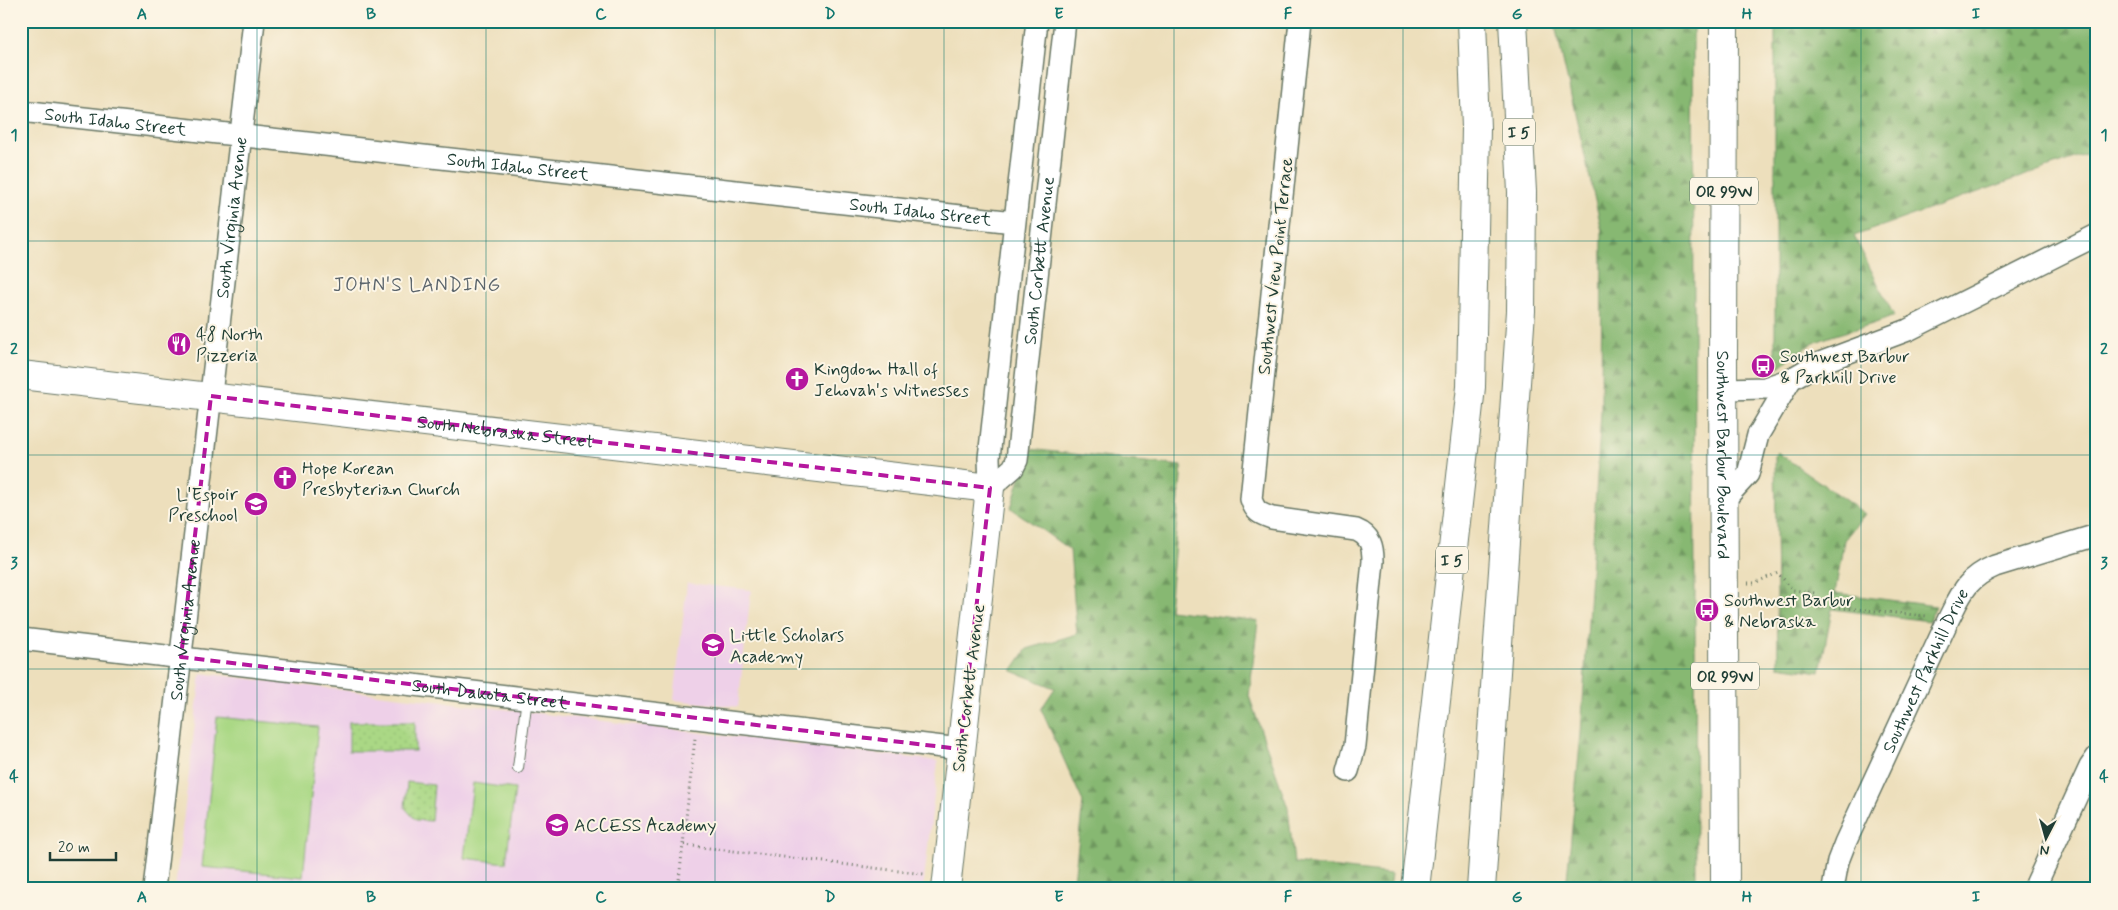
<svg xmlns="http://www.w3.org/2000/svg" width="2118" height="910" font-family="Mynerve,sans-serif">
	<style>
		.built { fill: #eed0e8 }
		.grass { fill: url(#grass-dots); stroke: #648a5c }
		.forest { fill: url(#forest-firs); stroke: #537a53 }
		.garden { fill: #aad885; stroke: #648a5c }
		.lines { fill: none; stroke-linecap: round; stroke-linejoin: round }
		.lane-casing { stroke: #677664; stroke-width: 12 }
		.street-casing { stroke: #677664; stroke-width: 24 }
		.secondary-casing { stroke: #677664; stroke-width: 30 }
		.primary-casing { stroke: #677664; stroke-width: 30 }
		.highway-casing { stroke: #677664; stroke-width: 30 }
		.path { stroke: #677664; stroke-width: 3; stroke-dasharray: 1 4; stroke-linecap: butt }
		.lane { stroke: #fff; stroke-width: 10 }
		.street { stroke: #fff; stroke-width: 21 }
		.secondary { stroke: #fff; stroke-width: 28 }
		.primary { stroke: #fff; stroke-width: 28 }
		.highway { stroke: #fff; stroke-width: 28 }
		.marked { fill: none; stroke: #b5179e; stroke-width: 4; stroke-dasharray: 10 6; stroke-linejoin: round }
		.grid { fill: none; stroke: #0f766e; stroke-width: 1; stroke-opacity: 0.55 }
		.labels { text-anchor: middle; stroke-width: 4; stroke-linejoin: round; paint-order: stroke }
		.shield { fill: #fcf5e5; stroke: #617469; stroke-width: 1 }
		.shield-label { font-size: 16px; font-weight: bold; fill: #1f3d34 }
		.street-label { font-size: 18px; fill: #1f3d34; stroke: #fcf5e5 }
		.poi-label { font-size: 18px; fill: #1f3d34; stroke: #fcf5e5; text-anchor: start }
		.neighbourhood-label { font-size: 19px; letter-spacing: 1px; fill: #5b656c; stroke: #fcf5e5 }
		.neatline { fill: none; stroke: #0f766e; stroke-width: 2 }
		.grid-label { font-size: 16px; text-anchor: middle; font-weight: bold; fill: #0f766e }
	</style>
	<defs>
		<pattern id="grass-dots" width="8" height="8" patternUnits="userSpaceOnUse" patternTransform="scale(1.25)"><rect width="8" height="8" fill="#aad885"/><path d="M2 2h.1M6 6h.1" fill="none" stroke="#92ba73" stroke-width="1.8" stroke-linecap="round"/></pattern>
		<pattern id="forest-firs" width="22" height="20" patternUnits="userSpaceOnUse" patternTransform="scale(1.25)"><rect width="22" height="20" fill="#87b872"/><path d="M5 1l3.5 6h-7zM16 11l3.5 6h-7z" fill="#6e975e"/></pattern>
	</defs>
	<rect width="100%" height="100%" fill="#fcf5e5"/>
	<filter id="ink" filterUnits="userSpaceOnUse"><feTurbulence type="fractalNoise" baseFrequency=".02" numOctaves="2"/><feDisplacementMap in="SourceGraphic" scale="10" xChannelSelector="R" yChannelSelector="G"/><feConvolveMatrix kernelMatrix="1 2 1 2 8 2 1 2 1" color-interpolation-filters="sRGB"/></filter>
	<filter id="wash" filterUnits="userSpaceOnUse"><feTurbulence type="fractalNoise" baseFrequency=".0096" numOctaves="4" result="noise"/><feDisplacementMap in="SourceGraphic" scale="20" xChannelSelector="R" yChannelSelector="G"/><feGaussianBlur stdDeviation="1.12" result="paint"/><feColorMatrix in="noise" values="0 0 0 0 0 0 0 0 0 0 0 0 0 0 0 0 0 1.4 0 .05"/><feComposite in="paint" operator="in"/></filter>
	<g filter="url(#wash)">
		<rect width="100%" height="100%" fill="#eddfbc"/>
		<g class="built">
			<polygon points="687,583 751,590 738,707 674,700"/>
			<polygon points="201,673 938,761 923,889 175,889"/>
		</g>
		<g class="grass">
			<rect x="349" y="722" width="66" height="29"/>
			<polygon points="407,782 434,785 431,821 416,820 405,808"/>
		</g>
		<g class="forest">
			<polygon points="1554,21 1693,21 1696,889 1566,889 1581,734 1601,412 1602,231"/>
			<path d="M1775,21H2097V150L1854,236L1894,316C1847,336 1814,331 1775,372Z"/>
			<polygon points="1029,449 1182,466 1169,610 1258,621 1249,696 1288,808 1294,863 1391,874 1389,889 1073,889 1083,802 1041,709 1055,688 1012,671 1027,649 1077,634 1070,550 1011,508"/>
			<polygon points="1777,452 1865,514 1844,540 1835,593 1936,606 1929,621 1832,609 1820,672 1778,666 1775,456"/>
		</g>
		<g class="garden">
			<polygon points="217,717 318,727 303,877 202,867"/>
			<polygon points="473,783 515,789 506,863 464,858"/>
		</g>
	</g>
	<g filter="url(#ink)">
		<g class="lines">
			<g class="lane-casing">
				<polyline id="lane" points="518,768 527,698"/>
			</g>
			<g class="street-casing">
				<g id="street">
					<path d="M1300,21L1251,499C1255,512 1260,514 1272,518L1356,530C1371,536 1373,547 1373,561L1355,746L1348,771"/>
					<path id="s1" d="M21,111L1014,222"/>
					<polyline points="1724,389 1765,388 1791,379 1817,364 1908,330 2097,235"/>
					<path id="s2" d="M990,488L1013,468L1017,460L1065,21"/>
					<polyline points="990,488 989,458 1037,21"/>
					<polyline points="1724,500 1748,474 1758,435 1791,379"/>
					<path id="s3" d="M21,639L960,749"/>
					<path id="s4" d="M154,889L254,21"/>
					<path id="s5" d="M1833,889L1838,861L1845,843L1949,618C1962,592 1967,578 1995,566L2097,535"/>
					<polyline points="2034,889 2090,767 2097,757"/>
				</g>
			</g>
			<g class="secondary-casing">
				<g id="secondary">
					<path id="s6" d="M21,375L990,488L946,889"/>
				</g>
			</g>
			<g class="primary-casing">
				<g id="primary">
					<path id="s7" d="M1724,21L1723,361L1725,889"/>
				</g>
			</g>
			<g class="highway-casing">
				<g id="highway">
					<polyline points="1415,889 1471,387 1476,128 1472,21"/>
					<polyline points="1481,889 1521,311 1522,192 1513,21"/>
				</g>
			</g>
			<g class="path">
				<polyline points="1748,583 1754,583 1778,573 1793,590 1815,593 1814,605 1926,616"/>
				<polyline points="684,845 924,874"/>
				<polyline points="678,889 695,738"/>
			</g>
			<use href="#lane" class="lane"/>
			<use href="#street" class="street"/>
			<use href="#secondary" class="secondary"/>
			<use href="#primary" class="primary"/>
			<use href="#highway" class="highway"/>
		</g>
	</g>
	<path class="marked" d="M211,396L990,488L960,749L181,657Z"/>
	<path class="grid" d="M257,21V889M486,21V889M715,21V889M944,21V889M1174,21V889M1403,21V889M1632,21V889M1861,21V889M21,241H2097M21,455H2097M21,669H2097"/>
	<defs>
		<g id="restaurant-disc" transform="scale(1.25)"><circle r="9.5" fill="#b5179e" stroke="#fcf5e5"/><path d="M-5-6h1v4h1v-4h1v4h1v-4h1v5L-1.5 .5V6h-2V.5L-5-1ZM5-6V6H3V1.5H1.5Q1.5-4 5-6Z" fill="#fff"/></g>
		<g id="bus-disc" transform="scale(1.25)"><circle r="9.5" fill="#b5179e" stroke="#fcf5e5"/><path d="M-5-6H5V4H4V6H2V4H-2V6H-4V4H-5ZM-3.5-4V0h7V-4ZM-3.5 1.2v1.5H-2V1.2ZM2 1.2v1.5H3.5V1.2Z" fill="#fff"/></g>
		<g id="church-disc" transform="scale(1.25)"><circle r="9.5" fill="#b5179e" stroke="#fcf5e5"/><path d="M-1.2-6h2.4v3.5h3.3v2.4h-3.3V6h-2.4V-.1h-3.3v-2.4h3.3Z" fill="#fff"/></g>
		<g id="school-disc" transform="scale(1.25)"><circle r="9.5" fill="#b5179e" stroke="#fcf5e5"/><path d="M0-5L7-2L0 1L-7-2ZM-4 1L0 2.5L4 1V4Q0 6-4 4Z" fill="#fff"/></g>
	</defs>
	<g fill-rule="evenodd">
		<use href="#restaurant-disc" x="179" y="344"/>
		<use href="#bus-disc" x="1763" y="366"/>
		<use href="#church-disc" x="797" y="379"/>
		<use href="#church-disc" x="285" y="478"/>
		<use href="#school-disc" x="256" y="504"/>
		<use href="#bus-disc" x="1707" y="610"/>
		<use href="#school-disc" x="713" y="645"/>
		<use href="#school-disc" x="557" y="825"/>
	</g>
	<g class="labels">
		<g class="shield">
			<rect x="1503" y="118.5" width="32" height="27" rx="4"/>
			<rect x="1690" y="177.5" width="68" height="27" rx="4"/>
			<rect x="1436" y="546.5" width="32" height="27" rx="4"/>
			<rect x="1691" y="662.5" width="68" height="27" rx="4"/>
		</g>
		<g class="shield-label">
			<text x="1519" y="138">I 5</text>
			<text x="1724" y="197">OR 99W</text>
			<text x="1452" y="566">I 5</text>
			<text x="1725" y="682">OR 99W</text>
		</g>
		<g class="street-label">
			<text dy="6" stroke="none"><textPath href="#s1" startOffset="95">South Idaho Street</textPath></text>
			<text dy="6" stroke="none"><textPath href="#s1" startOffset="500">South Idaho Street</textPath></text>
			<text dy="6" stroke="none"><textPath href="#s1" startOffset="905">South Idaho Street</textPath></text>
			<text dy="6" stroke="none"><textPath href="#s4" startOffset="676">South Virginia Avenue</textPath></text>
			<text dy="6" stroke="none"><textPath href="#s2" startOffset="240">South Corbett Avenue</textPath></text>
			<text transform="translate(1275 266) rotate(-84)" y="6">Southwest View Point Terrace</text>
			<text dy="6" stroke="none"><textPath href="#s6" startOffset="488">South Nebraska Street</textPath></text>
			<text dy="6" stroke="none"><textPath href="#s7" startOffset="434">Southwest Barbur Boulevard</textPath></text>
			<text dy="6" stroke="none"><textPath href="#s4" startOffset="271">South Virginia Avenue</textPath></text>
			<text dy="6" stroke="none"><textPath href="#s5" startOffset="238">Southwest Parkhill Drive</textPath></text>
			<text transform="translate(968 688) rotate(-83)" y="6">South Corbett Avenue</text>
			<text dy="6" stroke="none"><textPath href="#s3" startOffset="472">South Dakota Street</textPath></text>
		</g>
		<g class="poi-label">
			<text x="196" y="340">48 North<tspan x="196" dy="21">Pizzeria</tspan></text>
			<text x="1780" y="362">Southwest Barbur<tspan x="1780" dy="21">&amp; Parkhill Drive</tspan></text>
			<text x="814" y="375">Kingdom Hall of<tspan x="814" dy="21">Jehovah's Witnesses</tspan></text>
			<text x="302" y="474">Hope Korean<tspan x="302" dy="21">Presbyterian Church</tspan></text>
			<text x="238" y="500" text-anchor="end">L'Espoir<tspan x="238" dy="21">Preschool</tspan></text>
			<text x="1724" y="606">Southwest Barbur<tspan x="1724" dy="21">&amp; Nebraska</tspan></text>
			<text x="730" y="641">Little Scholars<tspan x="730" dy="21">Academy</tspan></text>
			<text x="574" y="831">ACCESS Academy</text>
		</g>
		<g class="neighbourhood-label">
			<text x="417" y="291">JOHN'S LANDING</text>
		</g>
	</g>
	<rect width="2118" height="910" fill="none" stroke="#fcf5e5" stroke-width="55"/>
	<g transform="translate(2046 838) rotate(186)" stroke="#fcf5e5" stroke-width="4" paint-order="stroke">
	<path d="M0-4L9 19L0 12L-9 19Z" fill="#1f3d34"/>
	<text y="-8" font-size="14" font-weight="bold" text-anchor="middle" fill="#1f3d34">N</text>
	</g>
	<path d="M50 852v8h66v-8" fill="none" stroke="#1f3d34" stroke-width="2.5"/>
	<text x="58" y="852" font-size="15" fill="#1f3d34" stroke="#fcf5e5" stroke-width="4" paint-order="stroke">20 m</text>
	<rect x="28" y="28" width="2062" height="854" class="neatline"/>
	<g class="grid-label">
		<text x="142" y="19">A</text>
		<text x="371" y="19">B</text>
		<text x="601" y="19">C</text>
		<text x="830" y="19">D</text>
		<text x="1059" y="19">E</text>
		<text x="1288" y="19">F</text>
		<text x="1517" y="19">G</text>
		<text x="1747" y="19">H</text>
		<text x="1976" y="19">I</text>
		<text x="14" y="140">1</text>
		<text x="2104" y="140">1</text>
		<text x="14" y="354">2</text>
		<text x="2104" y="354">2</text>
		<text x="14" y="568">3</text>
		<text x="2104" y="568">3</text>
		<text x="14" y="781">4</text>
		<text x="2104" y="781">4</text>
		<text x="142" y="902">A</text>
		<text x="371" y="902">B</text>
		<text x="601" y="902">C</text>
		<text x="830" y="902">D</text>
		<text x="1059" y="902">E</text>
		<text x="1288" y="902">F</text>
		<text x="1517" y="902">G</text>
		<text x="1747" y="902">H</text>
		<text x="1976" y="902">I</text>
	</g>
</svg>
